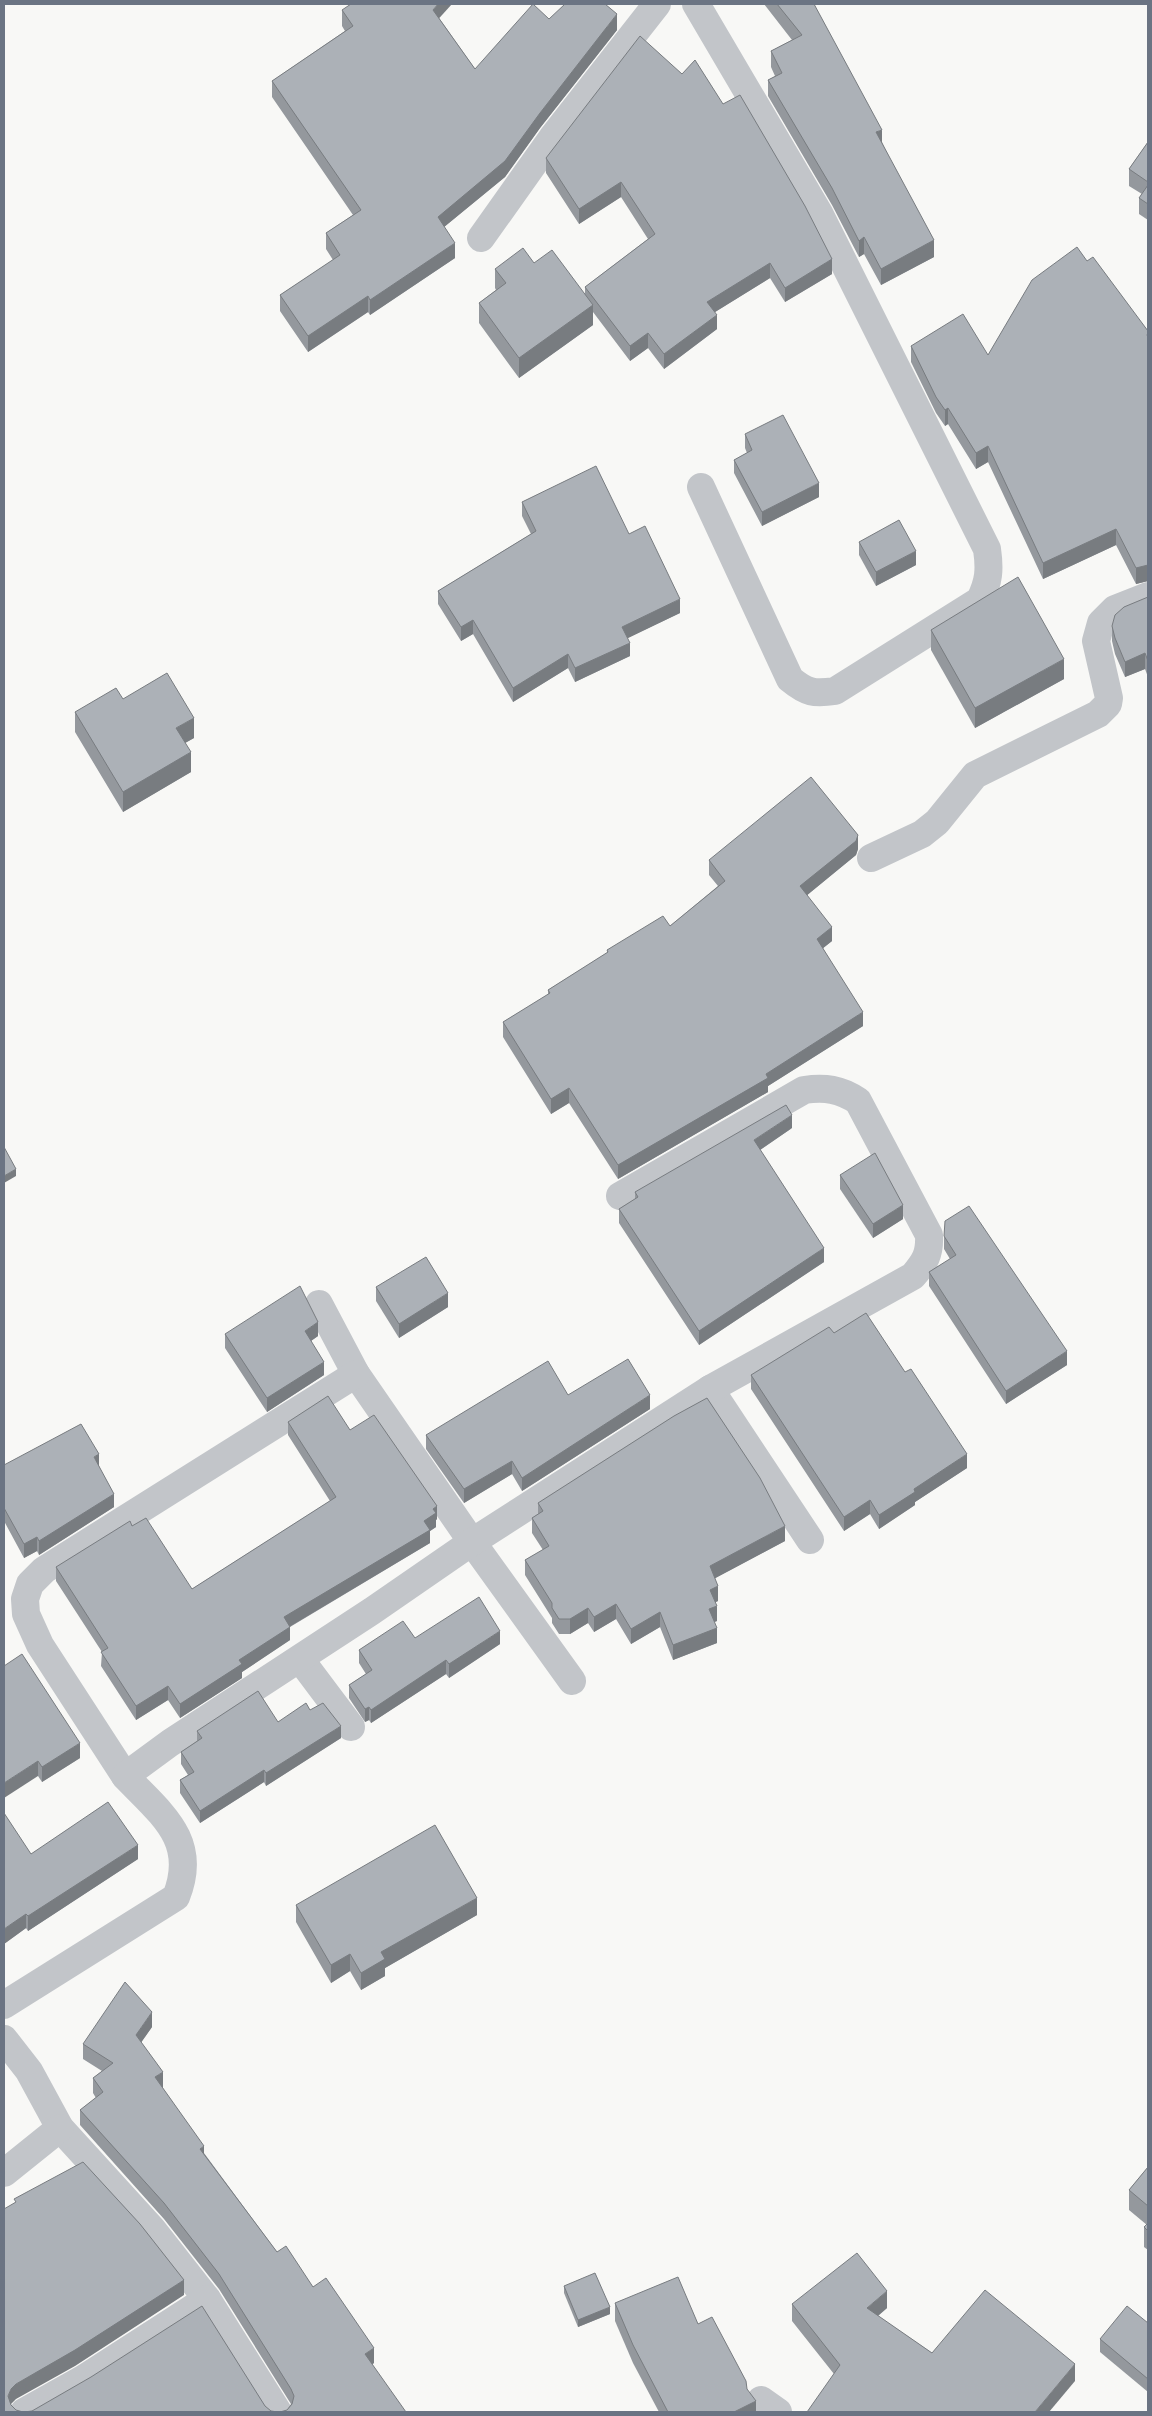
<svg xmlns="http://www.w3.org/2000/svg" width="1152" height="2416" font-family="'Exo 2',sans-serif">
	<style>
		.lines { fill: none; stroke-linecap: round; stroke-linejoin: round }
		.minor { stroke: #c2c5c9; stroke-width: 28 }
		.wall { fill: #94989d }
		.shaded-wall { fill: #787c80 }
		.building { fill: #acb1b7; stroke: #787c80 }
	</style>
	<rect width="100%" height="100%" fill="#f8f8f6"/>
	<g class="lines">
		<g class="minor">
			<path d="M696,4L819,213L987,549C990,570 989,581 980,600L835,691C814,694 807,693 790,679L701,487"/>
			<polyline points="481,238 552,138 657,4"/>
			<polyline points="871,858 922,834 937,822 975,775 1098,714 1108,704 1109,698 1096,641 1101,623 1115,609 1148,596"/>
			<polyline points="319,1304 356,1374 472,1542 572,1681"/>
			<polyline points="710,1389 810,1540"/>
			<polyline points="300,1659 351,1727"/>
			<polyline points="125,1776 40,1645 26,1614 25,1599 30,1584 44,1570 356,1374"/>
			<path d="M4,2005L176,1897C199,1840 161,1814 125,1776L170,1743L372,1611L472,1542L710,1389L913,1276C925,1262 930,1254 929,1235L858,1101C840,1089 825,1087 804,1090L620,1196"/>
			<polyline points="4,2039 29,2071 60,2128 152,2229 207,2299 278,2412"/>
			<polyline points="4,2173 60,2128"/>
			<polyline points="761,2400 778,2412"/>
			<polyline points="24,2412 83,2379 207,2299"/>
		</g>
	</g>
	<g class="wall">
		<polygon points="764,4 814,4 882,142 934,257 881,285 864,254 859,257 832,205 768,96 768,80 775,76 771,67 771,51 792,40"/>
		<polygon points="342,10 439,18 475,69 549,19 617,30 540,128 505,177 444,227 455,258 370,315 368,312 308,352 280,311 280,295 333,260 326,249 326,233 353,215 272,97 272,81 345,31 342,26"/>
		<polygon points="682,74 723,104 832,274 785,302 770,278 715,312 717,329 664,369 648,348 630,361 593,312 593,325 519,378 479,323 479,303 496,290 495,288 495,269 534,263 585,294 585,287 648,239 621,197 579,224 546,173 546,158"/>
		<polygon points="1148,142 1148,220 1139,214 1139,198 1142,194 1129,186 1129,169"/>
		<polygon points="1087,261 1148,331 1148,581 1136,584 1116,545 1043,579 988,462 976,469 948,424 945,426 936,413 911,362 911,346 988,355"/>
		<polygon points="745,434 819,497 762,526 734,473 734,460 747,453 745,448"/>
		<polygon points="522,502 629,534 680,613 627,638 630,656 575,682 568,668 513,702 473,634 461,641 438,604 438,591 531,534 522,516"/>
		<polygon points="859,542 916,565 876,586 859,555"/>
		<polygon points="1148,597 1148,677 1145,669 1125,677 1115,654 1112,641 1112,626"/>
		<polygon points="931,630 1064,679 975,728 931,650"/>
		<polygon points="123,699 194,738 185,743 191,772 123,812 75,732 75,712"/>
		<polygon points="858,849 856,855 807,895 832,941 823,948 863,1026 768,1086 768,1092 618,1179 569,1103 551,1114 503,1037 503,1022 548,995 548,990 607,953 607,950 670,926 718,886 709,875 709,860"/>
		<polygon points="792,1128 760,1150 824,1262 699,1345 619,1223 619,1209 635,1199 635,1192"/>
		<polygon points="840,1175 903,1219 873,1238 840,1189"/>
		<polygon points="944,1236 1067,1365 1006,1404 929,1286 929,1272 950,1259 944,1249"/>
		<polygon points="376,1287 448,1307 399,1338 376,1301"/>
		<polygon points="834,1333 967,1468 915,1502 915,1505 879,1529 870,1514 844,1531 751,1389 751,1375"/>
		<polygon points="225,1334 318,1336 311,1341 324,1375 267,1412 225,1348"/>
		<polygon points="568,1395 650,1409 522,1491 512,1474 464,1503 426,1449 426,1435"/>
		<polygon points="288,1422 350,1430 437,1519 436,1520 436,1527 430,1531 430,1543 290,1627 290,1640 242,1672 242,1678 180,1718 168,1700 136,1720 101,1666 102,1652 56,1581 56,1567 132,1526 192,1589 330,1501 288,1435"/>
		<polygon points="4,1465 99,1466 114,1507 39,1555 37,1551 24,1558 4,1521"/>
		<polygon points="538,1503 785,1541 715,1578 718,1601 715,1602 717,1621 714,1622 717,1643 673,1660 660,1627 631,1644 616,1619 594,1632 588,1623 570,1634 559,1634 552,1623 552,1618 525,1575 525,1560 543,1550 532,1533 532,1518 538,1514"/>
		<polygon points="415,1638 500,1644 449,1678 446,1674 371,1723 369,1720 365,1722 349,1698 349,1685 366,1674 359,1663 359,1650"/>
		<polygon points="4,1666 80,1758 42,1782 38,1776"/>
		<polygon points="310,1710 341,1738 266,1786 264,1782 200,1823 180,1793 180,1780 188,1775 181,1764 181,1752 197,1741 197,1731 278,1722"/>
		<polygon points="31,1854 138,1859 28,1931 26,1928 4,1944"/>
		<polygon points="296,1905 477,1915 385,1968 385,1976 361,1990 350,1971 331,1983 296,1922"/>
		<polygon points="152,2027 141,2042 163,2087 162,2087 204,2153 277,2252 313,2287 374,2363 287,2410 291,2404 219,2289 164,2219 80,2125 80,2110 96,2098 93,2093 93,2078 102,2071 83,2059 83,2044"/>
		<polygon points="1148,2167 1148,2250 1144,2247 1144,2227 1147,2225 1129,2210 1129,2190"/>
		<polygon points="564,2286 610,2314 578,2327 564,2293"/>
		<polygon points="615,2303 698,2324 747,2389 756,2412 659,2412 633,2363 615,2321"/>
		<polygon points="792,2304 887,2308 878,2316 932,2353 1075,2381 834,2374 792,2321"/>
		<polygon points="1148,2323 1148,2392 1100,2352 1100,2339"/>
	</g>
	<g class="shaded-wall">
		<polygon points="438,4 452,4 433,25 433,10"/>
		<polygon points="617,14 617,30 540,128 505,177 438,232 438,217 540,113"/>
		<polygon points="882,130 882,146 876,132"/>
		<polygon points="621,182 621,197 579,224 579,209"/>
		<polygon points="864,237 864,254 859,257 859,241"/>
		<polygon points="934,240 934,257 881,285 881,269"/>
		<polygon points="455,243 455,258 370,315 370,300"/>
		<polygon points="832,259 832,274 785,302 785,288"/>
		<polygon points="770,263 770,278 707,317 707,302"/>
		<polygon points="368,296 368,312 308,352 308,336"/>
		<polygon points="593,305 593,325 519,378 519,358"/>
		<polygon points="717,315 717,329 664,369 664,354"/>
		<polygon points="648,333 648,348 630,361 630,346"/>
		<polygon points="948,408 948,424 945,426 945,410"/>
		<polygon points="988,446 988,462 976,469 976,453"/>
		<polygon points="819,483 819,497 762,526 762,512"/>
		<polygon points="1116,529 1116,545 1043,579 1043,563"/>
		<polygon points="916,551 916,565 876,586 876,572"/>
		<polygon points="1148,565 1148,581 1136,584 1136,568"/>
		<polygon points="680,599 680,613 622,641 622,627"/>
		<polygon points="473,620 473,634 461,641 461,627"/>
		<polygon points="630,643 630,656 575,682 575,668"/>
		<polygon points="1145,653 1145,669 1125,677 1125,662"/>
		<polygon points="568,654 568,668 513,702 513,688"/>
		<polygon points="1064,659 1064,679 975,728 975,708"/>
		<polygon points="194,718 194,738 176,748 176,728"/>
		<polygon points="191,752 191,772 123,812 123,792"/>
		<polygon points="858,835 858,849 856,855 800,901 800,886"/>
		<polygon points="832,927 832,941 817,953 817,939"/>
		<polygon points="863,1012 863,1026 768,1086 768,1092 618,1179 618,1165 766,1074"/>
		<polygon points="569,1088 569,1103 551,1114 551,1099"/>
		<polygon points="792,1115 792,1128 754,1154 754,1140"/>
		<polygon points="16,1169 16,1176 4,1183 4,1176"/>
		<polygon points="903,1205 903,1219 873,1238 873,1224"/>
		<polygon points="824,1248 824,1262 699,1345 699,1331"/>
		<polygon points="448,1293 448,1307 399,1338 399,1324"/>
		<polygon points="318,1322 318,1336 305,1345 305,1331"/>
		<polygon points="1067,1351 1067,1365 1006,1404 1006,1391"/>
		<polygon points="324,1362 324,1375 267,1412 267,1398"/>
		<polygon points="650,1395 650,1409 522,1491 522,1478"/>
		<polygon points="99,1454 99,1468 94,1457"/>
		<polygon points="967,1454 967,1468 915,1502 915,1505 879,1529 879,1515 914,1489"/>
		<polygon points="512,1461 512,1474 464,1503 464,1489"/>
		<polygon points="114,1494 114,1507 39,1555 39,1541"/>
		<polygon points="870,1500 870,1514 844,1531 844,1517"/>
		<polygon points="437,1506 437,1519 436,1520 436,1527 430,1531 430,1543 284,1630 284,1617 424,1521 433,1509"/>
		<polygon points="785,1526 785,1541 710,1581 710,1566"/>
		<polygon points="37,1537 37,1551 24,1558 24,1544"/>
		<polygon points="718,1586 718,1601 710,1605 710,1590"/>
		<polygon points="616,1604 616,1619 594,1632 594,1617"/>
		<polygon points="717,1606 717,1621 709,1624 709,1609"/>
		<polygon points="588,1608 588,1623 570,1634 570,1619"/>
		<polygon points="660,1612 660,1627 631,1644 631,1629"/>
		<polygon points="290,1627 290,1640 242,1672 242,1678 180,1718 180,1704 239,1660"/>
		<polygon points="717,1628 717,1643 673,1660 673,1645"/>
		<polygon points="500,1631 500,1644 449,1678 449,1664"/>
		<polygon points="446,1660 446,1674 371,1723 371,1710"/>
		<polygon points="168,1686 168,1700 136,1720 136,1706"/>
		<polygon points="369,1707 369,1720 365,1722 365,1709"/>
		<polygon points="341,1726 341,1738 266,1786 266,1773"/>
		<polygon points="80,1743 80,1758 42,1782 42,1767"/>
		<polygon points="38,1761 38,1776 4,1798 4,1783"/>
		<polygon points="264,1770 264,1782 200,1823 200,1811"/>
		<polygon points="138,1845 138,1859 28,1931 28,1916"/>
		<polygon points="477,1898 477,1915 385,1968 385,1976 361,1990 361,1973 381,1952"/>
		<polygon points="26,1914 26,1928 4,1944 4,1929"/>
		<polygon points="350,1954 350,1971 331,1983 331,1965"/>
		<polygon points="152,2012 152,2027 136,2050 136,2035"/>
		<polygon points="163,2072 163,2087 155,2093 155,2077"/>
		<polygon points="204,2146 204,2161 200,2149"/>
		<polygon points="184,2280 184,2295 75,2366 16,2399 11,2404 8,2411 8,2396 11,2389 16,2384"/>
		<polygon points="887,2291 887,2308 867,2325 867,2308"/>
		<polygon points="610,2307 610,2314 578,2327 578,2320"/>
		<polygon points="374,2348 374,2363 365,2369 365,2354"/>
		<polygon points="1075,2364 1075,2381 1049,2412 1035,2412"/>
		<polygon points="756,2401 756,2412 734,2412"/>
	</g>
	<g class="building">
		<polygon points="351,4 438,4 433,10 475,69 533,4 549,19 565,4 605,4 617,14 540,113 505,161 438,217 455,243 370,300 368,296 308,336 280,295 340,255 326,233 361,210 272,81 353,26 342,10"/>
		<polygon points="777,4 814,4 882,130 876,132 934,240 881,269 864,237 859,241 832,188 768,80 782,73 771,51 802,35"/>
		<polygon points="640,36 682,74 695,60 723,104 740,95 805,206 832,259 785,288 770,263 707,302 717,315 664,354 648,333 630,346 585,287 655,234 621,182 579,209 546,158"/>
		<polygon points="1148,142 1148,182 1129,169"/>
		<polygon points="1148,185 1148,204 1139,198"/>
		<polygon points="1077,247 1087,261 1093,257 1148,331 1148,333 1147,335 1148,337 1148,565 1136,568 1116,529 1043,563 988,446 976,453 948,408 945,410 936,397 911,346 963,314 988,355 1032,280"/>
		<polygon points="523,248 534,263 552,250 593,305 519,358 479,303 506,283 495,269"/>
		<polygon points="783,415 819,483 762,512 734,460 752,450 745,434"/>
		<polygon points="596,466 629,534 645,526 680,599 622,627 630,643 575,668 568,654 513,688 473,620 461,627 438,591 536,531 522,502"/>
		<polygon points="899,520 916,551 876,572 859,542"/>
		<polygon points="1018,577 1064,659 975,708 931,630"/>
		<polygon points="1148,597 1148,661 1145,653 1125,662 1115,638 1112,626 1115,615 1124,607"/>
		<polygon points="167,673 194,718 176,728 191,752 123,792 75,712 116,688 123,699"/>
		<polygon points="811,777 858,835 856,841 800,886 832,927 817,939 863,1012 766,1074 768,1078 618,1165 569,1088 551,1099 503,1022 550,993 548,990 608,952 607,950 663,916 670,926 725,881 709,860"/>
		<polygon points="786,1105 792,1115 754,1140 824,1248 699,1331 619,1209 638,1197 635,1192"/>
		<polygon points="4,1147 16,1169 4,1176"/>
		<polygon points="875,1153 903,1205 873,1224 840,1175"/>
		<polygon points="969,1206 1067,1351 1006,1391 929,1272 956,1255 944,1236 945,1221"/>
		<polygon points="426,1257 448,1293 399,1324 376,1287"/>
		<polygon points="300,1286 318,1322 305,1331 324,1362 267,1398 225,1334"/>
		<polygon points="866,1313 905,1372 911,1369 967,1454 914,1489 915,1492 879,1515 870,1500 844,1517 751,1375 829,1327 834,1333"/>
		<polygon points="628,1359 650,1395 522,1478 512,1461 464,1489 426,1435 548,1361 568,1395"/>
		<polygon points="328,1396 350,1430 374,1415 437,1506 433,1509 436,1513 424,1521 430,1530 284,1617 290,1627 239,1660 242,1664 180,1704 168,1686 136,1706 101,1652 108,1648 56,1567 130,1521 132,1526 146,1518 192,1589 336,1497 288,1422"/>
		<polygon points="707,1398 760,1478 785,1526 710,1566 718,1586 710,1590 717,1606 709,1609 717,1628 673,1645 660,1612 631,1629 616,1604 594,1617 588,1608 570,1619 559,1619 552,1608 552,1603 525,1560 549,1546 532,1518 543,1511 538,1503 674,1416"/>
		<polygon points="81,1424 99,1454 94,1457 114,1494 39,1541 37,1537 24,1544 4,1508 4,1465"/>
		<polygon points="479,1597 500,1631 449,1664 446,1660 371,1710 369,1707 365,1709 349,1685 372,1670 359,1650 403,1621 415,1638"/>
		<polygon points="22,1654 80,1743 42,1767 38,1761 4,1783 4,1666"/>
		<polygon points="258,1691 278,1722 306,1703 310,1710 323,1703 341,1726 266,1773 264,1770 200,1811 180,1780 194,1772 181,1752 202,1738 197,1731"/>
		<polygon points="108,1802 138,1845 28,1916 26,1914 4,1929 4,1813 31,1854"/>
		<polygon points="435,1825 477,1898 381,1952 385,1959 361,1973 350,1954 331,1965 296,1905"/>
		<polygon points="125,1982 152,2012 136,2035 163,2072 155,2077 204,2146 200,2149 277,2252 286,2246 313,2287 326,2278 374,2348 365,2354 406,2412 280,2412 287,2410 292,2404 294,2396 291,2389 219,2274 164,2203 80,2110 103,2092 93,2078 113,2063 83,2044"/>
		<polygon points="83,2162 140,2224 184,2280 75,2350 16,2384 11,2389 8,2396 11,2405 16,2410 23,2412 4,2412 4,2209 16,2202 14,2199"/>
		<polygon points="1148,2167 1148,2206 1129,2190"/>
		<polygon points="1148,2223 1148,2231 1144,2227"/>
		<polygon points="857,2253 887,2291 867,2308 932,2353 985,2290 1075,2364 1035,2412 807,2412 840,2365 792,2304"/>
		<polygon points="595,2273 610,2307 578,2320 564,2286"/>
		<polygon points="678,2277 698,2324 712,2317 746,2381 747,2389 756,2401 734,2412 668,2412 633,2345 615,2303"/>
		<polygon points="202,2306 265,2406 271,2411 278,2412 24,2412 32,2411 91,2377"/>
		<polygon points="1127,2306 1148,2323 1148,2379 1100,2339"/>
	</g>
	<rect width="1152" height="2416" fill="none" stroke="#6b7483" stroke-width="10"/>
</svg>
